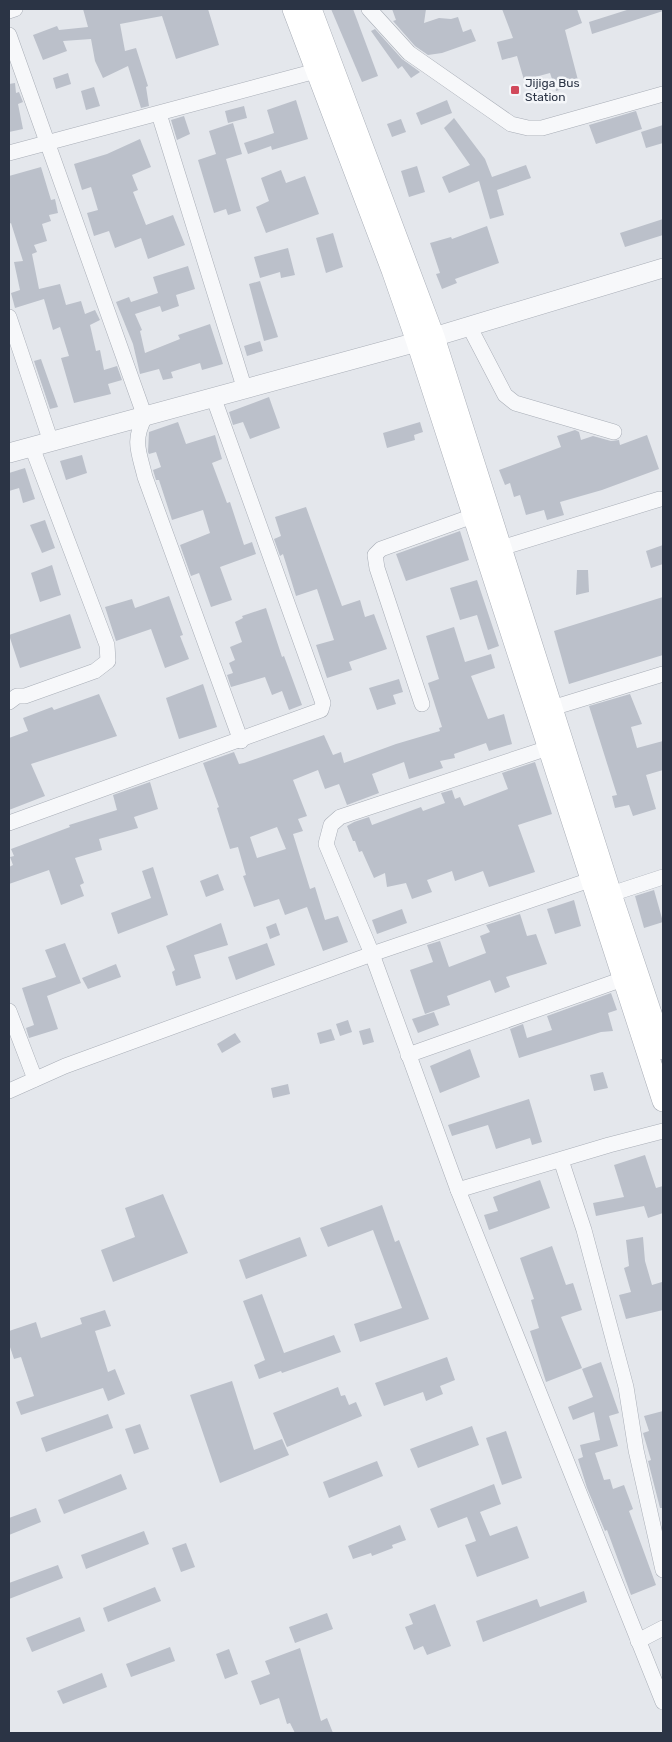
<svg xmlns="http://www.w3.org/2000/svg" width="672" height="1742" font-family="Rubik,sans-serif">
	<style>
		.building { fill: #bbc0ca; fill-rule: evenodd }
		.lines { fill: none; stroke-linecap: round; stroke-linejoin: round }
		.minor-casing { stroke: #a9aeb7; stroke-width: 16 }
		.tertiary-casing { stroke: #a9aeb7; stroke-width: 20 }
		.secondary-casing { stroke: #a9aeb7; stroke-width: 22 }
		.minor { stroke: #f7f8fa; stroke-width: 15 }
		.tertiary { stroke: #f7f8fa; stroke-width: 19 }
		.secondary { stroke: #fff; stroke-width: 21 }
		.poi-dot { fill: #d1495b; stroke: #f4f6f9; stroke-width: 2 }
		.labels { text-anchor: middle; stroke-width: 5; stroke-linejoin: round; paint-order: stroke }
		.poi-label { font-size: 12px; fill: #2b3445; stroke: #f4f6f9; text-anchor: start }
	</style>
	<rect width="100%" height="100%" fill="#e4e7ec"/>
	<g class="building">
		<polygon points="83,9 208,9 219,45 176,59 162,16 120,24 125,51 136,48 148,86 146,87 149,106 141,108 128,66 103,78 95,61 91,39 63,41 67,51 43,60 33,35 57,26 59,30 88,27"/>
		<polygon points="331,9 353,9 378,76 362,82"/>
		<polygon points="392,9 426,9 424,23 439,18 451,19 458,17 463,32 471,29 476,41 442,53 428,55 415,46 393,21 396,20"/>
		<polygon points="502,9 577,9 582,23 565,30 579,84 556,91 550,73 524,80 517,56 502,60 497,42 513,38"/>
		<polygon points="630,9 662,9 663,11 592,34 589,22"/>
		<polygon points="375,29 402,59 420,72 411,78 402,66 398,69 371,31"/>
		<polygon points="68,73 71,84 56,89 53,78"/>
		<polygon points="15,83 16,93 19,92 23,102 18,104 23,129 9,132 9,84"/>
		<polygon points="94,87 100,106 86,110 81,91"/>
		<polygon points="296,100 308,139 272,150 271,146 248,154 244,143 274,133 267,110"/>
		<polygon points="447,100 452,113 421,125 416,113"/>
		<polygon points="244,106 247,118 228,123 225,111"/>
		<polygon points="636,111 642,129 596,144 589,125"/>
		<polygon points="184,116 190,134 177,140 171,120"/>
		<polygon points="454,118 485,159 492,177 526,165 531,178 497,190 504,215 490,219 479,181 449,193 442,177 470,165 444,128"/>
		<polygon points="401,119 406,132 392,137 387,124"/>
		<polygon points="233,123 242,154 226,159 241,211 228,215 226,209 214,213 198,160 216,154 209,131"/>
		<polygon points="663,125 663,143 646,148 641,132"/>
		<polygon points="140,139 151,167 132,175 138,190 133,192 146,225 173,215 185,245 148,259 141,238 115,248 109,231 94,236 87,213 98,210 91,187 82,190 74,164 107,154"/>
		<polygon points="417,166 425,192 409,197 401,171"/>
		<polygon points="41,167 51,200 55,199 58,213 49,215 51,221 42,224 47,241 34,245 37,252 32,254 39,289 60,284 66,305 81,301 85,314 95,310 100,320 90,325 96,351 100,350 104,370 117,366 122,380 108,384 111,394 74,403 61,358 69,356 60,327 53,330 44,299 15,308 11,293 20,290 14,262 23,261 11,223 9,224 9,176"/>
		<polygon points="281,170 286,183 305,176 319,214 266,233 256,207 269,201 261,178"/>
		<polygon points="663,219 663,235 625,247 620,233"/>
		<polygon points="487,226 499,263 455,279 457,283 442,289 436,274 440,273 430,243 451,237 452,239"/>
		<polygon points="333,233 343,267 326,273 316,238"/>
		<polygon points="288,248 295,275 281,278 280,272 260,278 254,257"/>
		<polygon points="188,266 195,289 176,295 179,306 162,312 160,306 135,314 142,330 140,331 145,353 180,339 178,335 210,324 223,364 202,370 200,363 171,372 173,378 163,380 159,369 140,374 133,344 116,302 129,297 131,302 158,293 153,277"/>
		<polygon points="260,281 278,337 264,341 249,284"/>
		<polygon points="260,341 263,351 247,356 244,346"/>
		<polygon points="41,359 42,362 58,407 50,409 34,361"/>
		<polygon points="269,397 280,428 250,439 243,422 233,425 229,412"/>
		<polygon points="178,422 186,444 215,435 222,459 212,463 227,503 230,502 244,545 252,542 256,554 220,567 232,600 211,607 199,573 191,576 180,545 210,533 203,510 172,520 159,480 156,480 153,470 161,467 156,452 149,454 148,452 149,432"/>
		<polygon points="420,422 423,432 414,435 415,440 387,448 383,433"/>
		<polygon points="575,430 579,432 581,440 593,436 611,441 619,440 620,445 647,435 659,469 602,490 560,502 564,515 547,520 544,510 526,515 520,495 514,497 510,483 505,485 499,470 561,447 557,436"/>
		<polygon points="82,455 87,473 66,480 60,461"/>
		<polygon points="25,468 35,499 23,503 19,488 9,491 9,473"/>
		<polygon points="306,507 342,606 360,600 365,617 374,614 387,649 349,662 352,670 327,678 316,645 334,640 317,589 296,596 283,554 280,556 274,539 281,536 275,517"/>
		<polygon points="45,520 55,548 42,553 30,525"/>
		<polygon points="460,531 469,560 406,581 396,554"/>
		<polygon points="663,545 663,564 651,568 646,551"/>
		<polygon points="52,565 61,595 40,602 31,573"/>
		<polygon points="577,570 588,570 589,592 576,595"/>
		<polygon points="477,580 499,646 488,650 477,615 460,620 450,588"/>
		<polygon points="169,596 183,635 180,636 189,659 165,668 151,629 116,641 105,607 132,599 135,608"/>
		<polygon points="663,597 663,655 569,684 554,631"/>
		<polygon points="266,608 282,657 284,656 302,705 289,710 282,691 272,695 265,677 231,687 227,675 233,673 229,663 235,660 230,647 242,642 235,622 243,618 242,616"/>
		<polygon points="70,614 81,648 20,668 9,635"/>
		<path d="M454,627L465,662L491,654L495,668L471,676L488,719L504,714L512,744L489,751L486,743L454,754L455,758L440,761L443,768L409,779L404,762L372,774L379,793L347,805L339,784L325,789L318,770L293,780L307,816L298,819L303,831L293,834L310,889L315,887L325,920L338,916L348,942L323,951L307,907L285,915L279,899L254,907L243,876L246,875L238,847L230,849L217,808L219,807L203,763L234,752L239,764L244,763L324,735L333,755L341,752L344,763L396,744L440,731L439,728L442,727L428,683L439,679L426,636ZM277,827L286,849L257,858L250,837Z"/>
		<polygon points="399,679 403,692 393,695 396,704 377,710 369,688"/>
		<polygon points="203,684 217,727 179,739 166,698"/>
		<polygon points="99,694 117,736 31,764 45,796 9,810 9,738 28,731 23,718 52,707 54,710"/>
		<polygon points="630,694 642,724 631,727 637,748 663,741 663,770 646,775 656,809 633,816 629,805 615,808 612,796 617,795 589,706"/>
		<polygon points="535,762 552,814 518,825 535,872 489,887 483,871 455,881 452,871 427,880 432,892 412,899 406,883 387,887 385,873 374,878 362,851 359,852 355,841 353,841 347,826 354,822 369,817 372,825 421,807 423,811 445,803 441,793 452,790 455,799 460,797 464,806 508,789 502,773"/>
		<polygon points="150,782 158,809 134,817 138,828 99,839 102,850 75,858 84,883 80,885 84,896 61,905 49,870 9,884 9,867 13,865 10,857 14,856 11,849 70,827 69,825 117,810 113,795"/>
		<polygon points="153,867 168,915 118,934 111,913 151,898 142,871"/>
		<polygon points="218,874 224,890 206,897 200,881"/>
		<polygon points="654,890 663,922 644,928 635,896"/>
		<polygon points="574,900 581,926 555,934 547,909"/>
		<polygon points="402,909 407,923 377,934 372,920"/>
		<polygon points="520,914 527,936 536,934 547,964 506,977 510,987 495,993 490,980 447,996 450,1005 425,1014 410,970 433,962 427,945 440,941 449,967 486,953 480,936 490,932 486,925"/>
		<polygon points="221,923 228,945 194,955 201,978 176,986 172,972 175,970 166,946"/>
		<polygon points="276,923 280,935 270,939 266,927"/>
		<polygon points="65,943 81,983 47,996 58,1029 29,1038 26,1028 34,1025 22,988 56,977 45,950"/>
		<polygon points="267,943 275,965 236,980 228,957"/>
		<polygon points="116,964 121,977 88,989 82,978"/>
		<polygon points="611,993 617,1010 608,1013 613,1031 601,1032 519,1058 510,1029 523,1024 527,1038 552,1030 547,1016"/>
		<polygon points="434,1012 439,1025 418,1033 412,1019"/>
		<polygon points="348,1020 352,1032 340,1036 336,1024"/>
		<polygon points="370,1028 374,1042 363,1045 359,1031"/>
		<polygon points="331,1029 335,1040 320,1044 317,1033"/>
		<polygon points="235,1033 241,1042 222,1053 217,1044"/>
		<polygon points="470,1049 480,1077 440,1093 430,1066"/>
		<polygon points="603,1072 608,1088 594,1091 590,1075"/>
		<polygon points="288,1084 290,1094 273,1098 271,1088"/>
		<polygon points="529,1099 542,1142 532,1145 530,1138 496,1149 488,1125 452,1136 448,1125"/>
		<polygon points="645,1155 656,1188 663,1186 663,1213 648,1218 644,1206 596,1216 593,1203 624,1197 614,1165"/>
		<polygon points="540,1180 550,1208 489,1230 484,1215 498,1211 493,1197"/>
		<polygon points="163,1194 188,1253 113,1282 101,1250 135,1237 125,1208"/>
		<polygon points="382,1205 395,1242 399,1240 429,1319 360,1342 354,1324 402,1308 373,1230 328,1247 320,1228"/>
		<polygon points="300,1237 307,1256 246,1279 239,1260"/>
		<polygon points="643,1237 645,1261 652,1285 662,1282 663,1288 663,1310 626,1319 619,1295 631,1292 624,1268 629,1266 626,1240"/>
		<polygon points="552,1246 566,1285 573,1283 582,1310 561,1317 582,1368 546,1382 530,1331 539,1328 531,1300 534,1299 520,1258"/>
		<polygon points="262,1294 284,1353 334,1335 341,1352 282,1373 281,1371 259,1379 254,1365 265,1360 243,1301"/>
		<polygon points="105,1310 111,1326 95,1331 108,1372 115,1369 125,1394 108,1401 103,1388 21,1415 16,1402 34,1396 21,1357 14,1359 9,1344 9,1331 36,1322 41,1338 82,1324 80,1318"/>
		<polygon points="447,1357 455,1380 440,1386 443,1394 426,1401 423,1392 384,1406 375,1383"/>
		<polygon points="601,1362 619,1413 609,1416 618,1446 595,1453 604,1480 610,1479 613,1489 624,1485 633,1509 629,1511 656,1585 631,1595 607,1530 605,1531 587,1488 578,1459 583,1457 580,1445 600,1440 594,1412 573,1420 568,1407 593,1397 582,1369"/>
		<polygon points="232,1381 254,1450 282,1439 289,1455 220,1483 190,1395"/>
		<polygon points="338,1387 341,1396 345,1395 349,1405 356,1402 362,1416 287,1447 273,1413"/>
		<polygon points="663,1411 663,1508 660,1508 648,1461 651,1460 643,1433 649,1431 644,1416"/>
		<polygon points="108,1414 113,1428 46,1452 41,1438"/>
		<polygon points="140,1424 149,1449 134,1454 125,1429"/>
		<polygon points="472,1426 479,1445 418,1468 410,1449"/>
		<polygon points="506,1431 522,1478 502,1485 486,1438"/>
		<polygon points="377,1461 383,1476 329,1498 323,1482"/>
		<polygon points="121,1474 127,1489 64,1514 58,1500"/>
		<polygon points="494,1484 501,1504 480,1512 490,1536 517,1526 529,1558 477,1577 465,1545 476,1541 467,1517 438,1528 430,1509"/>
		<polygon points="36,1508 41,1522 9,1535 9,1518"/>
		<polygon points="400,1525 406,1540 392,1545 393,1548 372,1556 371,1553 353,1559 348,1546"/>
		<polygon points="144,1531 149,1544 86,1569 81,1555"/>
		<polygon points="186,1543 195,1567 181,1572 172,1548"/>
		<polygon points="58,1565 63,1578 9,1599 9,1583"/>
		<polygon points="155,1587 161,1601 108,1622 103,1608"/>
		<polygon points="584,1591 587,1602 483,1642 476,1621 537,1599 540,1607"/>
		<polygon points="435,1604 451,1646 427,1655 423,1646 414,1650 405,1627 413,1624 409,1614"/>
		<polygon points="327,1613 333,1629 295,1643 289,1627"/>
		<polygon points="80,1617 85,1631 32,1652 26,1638"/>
		<polygon points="170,1647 175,1661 131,1677 126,1664"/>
		<polygon points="300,1648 321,1721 327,1718 333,1733 295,1733 290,1723 287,1724 279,1698 260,1705 251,1681 270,1674 265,1661"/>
		<polygon points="229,1649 238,1674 225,1679 216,1654"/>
		<polygon points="102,1673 107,1687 63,1704 57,1691"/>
	</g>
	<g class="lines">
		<g class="minor-casing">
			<g id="minor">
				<polyline points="369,9 409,53 511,124 528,128 542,128 663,94"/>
				<polyline points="9,11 15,9"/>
				<path d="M9,35L145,417C132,441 139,452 145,477L241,741"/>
				<polyline points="159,114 245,390"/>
				<polyline points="9,153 316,71"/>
				<polyline points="9,317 51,442"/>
				<polyline points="469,326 505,395 515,403 614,432"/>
				<polyline points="501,548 660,499"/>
				<polyline points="9,702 17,696 25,696 95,671 108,661 107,645 32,447"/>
				<polyline points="422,704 377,568 375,555 381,549 473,516"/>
				<polyline points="552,708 663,674"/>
				<polyline points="548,748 340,817 331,825 326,844 372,954 458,1190 663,1702"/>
				<polyline points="9,823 321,710 323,703 214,399"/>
				<polyline points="611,894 663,877"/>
				<polyline points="9,1011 35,1079"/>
				<polyline points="408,1055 623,979"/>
				<polyline points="9,1091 65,1066 372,954 590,880"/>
				<polyline points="561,1160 584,1230 626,1387 636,1450 663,1570"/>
				<polyline points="458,1190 609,1145 663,1131"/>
				<polyline points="638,1641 663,1628"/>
			</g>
		</g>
		<g class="tertiary-casing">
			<polyline id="tertiary" points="9,453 417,342 663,268"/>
		</g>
		<g class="secondary-casing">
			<g id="secondary">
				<polyline points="293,9 392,270 417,342 663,1101"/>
				<polyline points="311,9 434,337 611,894 663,1049"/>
			</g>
		</g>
		<use href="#minor" class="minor"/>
		<use href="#tertiary" class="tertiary"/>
		<use href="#secondary" class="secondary"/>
	</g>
	<rect class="poi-dot" x="510" y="85" width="10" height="10" rx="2.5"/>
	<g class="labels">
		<g class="poi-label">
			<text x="525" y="87">Jijiga Bus<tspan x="525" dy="14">Station</tspan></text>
		</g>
	</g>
	<rect width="672" height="1742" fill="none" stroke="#2b3445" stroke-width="20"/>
</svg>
